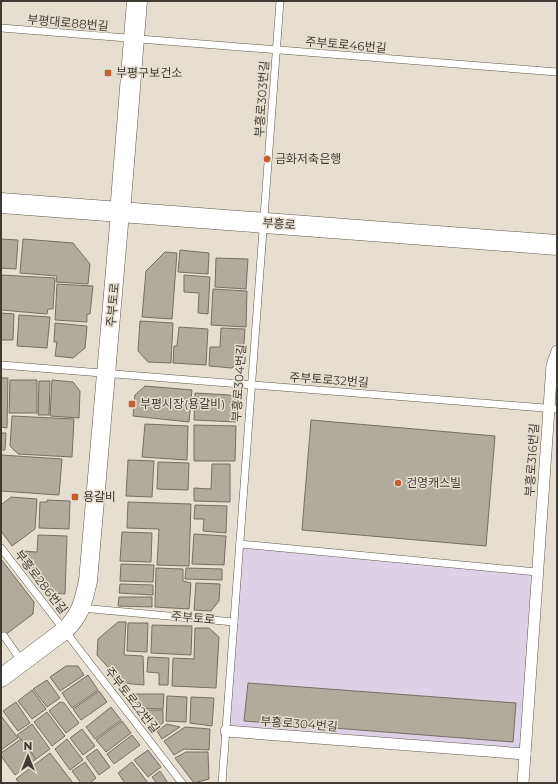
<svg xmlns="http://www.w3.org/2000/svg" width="558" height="784" font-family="Montserrat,'Noto Sans KR',sans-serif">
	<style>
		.commercial { fill: #ddd1e5 }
		.building { fill: #b1ab9d; stroke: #756f62 }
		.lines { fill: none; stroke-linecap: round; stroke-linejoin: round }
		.service-casing { stroke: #5f594c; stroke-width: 8 }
		.pedestrian-casing { stroke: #5f594c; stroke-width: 12 }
		.tertiary-casing { stroke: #5f594c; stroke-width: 19 }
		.secondary-casing { stroke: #5f594c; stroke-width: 21 }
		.service { stroke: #fff; stroke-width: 7 }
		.pedestrian { stroke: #fff; stroke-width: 11 }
		.tertiary { stroke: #fff; stroke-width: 18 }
		.secondary { stroke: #fff; stroke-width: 20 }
		.poi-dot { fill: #c55e30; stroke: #e6dfd1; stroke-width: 1.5 }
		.labels { text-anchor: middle; stroke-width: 3; stroke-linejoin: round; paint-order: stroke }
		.street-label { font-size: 12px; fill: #3e3b35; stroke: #e6dfd1 }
		.poi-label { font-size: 12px; fill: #3e3b35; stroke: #e6dfd1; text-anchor: start }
	</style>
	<rect width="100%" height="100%" fill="#e6dfd1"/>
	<polygon class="commercial" points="240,544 537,572 525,754 226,731"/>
	<g class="building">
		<polygon points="1,239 18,240 16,269 1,268"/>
		<polygon points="23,239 73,243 90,264 88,284 56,282 57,276 20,273"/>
		<polygon points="180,250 209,253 208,274 178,272"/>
		<polygon points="165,252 177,253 172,319 142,317 146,271"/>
		<polygon points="216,258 248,259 246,289 215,287"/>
		<polygon points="1,275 55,278 53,309 48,309 47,314 1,310"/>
		<polygon points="184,275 210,277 208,314 198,313 199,293 184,292"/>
		<polygon points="57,284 93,286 90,314 87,314 87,322 55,320"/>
		<polygon points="213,289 247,291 246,327 211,325"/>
		<polygon points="1,313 14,314 13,340 1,340"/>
		<polygon points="19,315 50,317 47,348 17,346"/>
		<polygon points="140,321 173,323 171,363 148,362 138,351"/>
		<polygon points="55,323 87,326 85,348 73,358 55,356 57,342 54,342"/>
		<polygon points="179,327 208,329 206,365 173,363 174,346 177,346"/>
		<polygon points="221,328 245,329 243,358 232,368 209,366 210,347 220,347"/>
		<polygon points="1,378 8,378 7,428 1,427"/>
		<polygon points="10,380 37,380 37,413 9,413"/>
		<polygon points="52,380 73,382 80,391 79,418 50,416"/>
		<polygon points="39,381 50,381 49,415 38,415"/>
		<polygon points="145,386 192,390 189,422 133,416 135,395"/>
		<polygon points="195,393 230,395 234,398 237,403 236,422 194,420"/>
		<polygon points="12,416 74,419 72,457 18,454 10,446"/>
		<polygon points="311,420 495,436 486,546 302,530"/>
		<polygon points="145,424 188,426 187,460 142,457"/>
		<polygon points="194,425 236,426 235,461 194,461"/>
		<polygon points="1,433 6,433 5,450 1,450"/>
		<polygon points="1,455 62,459 59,495 1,491"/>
		<polygon points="128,460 154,461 152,497 126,496"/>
		<polygon points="158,462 189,463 188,490 157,489"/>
		<polygon points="212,464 230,464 230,502 194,501 194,488 211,489"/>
		<polygon points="11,497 37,499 35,529 12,546 1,531 1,505"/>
		<polygon points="47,500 70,501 69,529 39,528 40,502 47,502"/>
		<polygon points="128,502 191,504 189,566 157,565 159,529 127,528"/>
		<polygon points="195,505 227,506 226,533 203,531 204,519 194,519"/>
		<polygon points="122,532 152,533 151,562 120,561"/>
		<polygon points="194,534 226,536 224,565 192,564"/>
		<polygon points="38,535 67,536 65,594 49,593 20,555 21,551 37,552"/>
		<polygon points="1,559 34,602 33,614 1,638"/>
		<polygon points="121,564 154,565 153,582 120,581"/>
		<polygon points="156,568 183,569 183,581 191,583 189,609 155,607"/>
		<polygon points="186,568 222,569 222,580 185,579"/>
		<polygon points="196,583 220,584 219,601 211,611 194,610"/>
		<polygon points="120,584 153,585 153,595 119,593"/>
		<polygon points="119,597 152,597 152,607 118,606"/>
		<polygon points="118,622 126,622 124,655 143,656 144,685 122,683 97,655 98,639"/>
		<polygon points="128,623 148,623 147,652 127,651"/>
		<polygon points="152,625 192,626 191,655 151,653"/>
		<polygon points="195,628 209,628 219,637 216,688 172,686 173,658 194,659"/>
		<polygon points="148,657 169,658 168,685 159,685 159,673 147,672"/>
		<polygon points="66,666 78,666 84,675 60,691 50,677"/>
		<polygon points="88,675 98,690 72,708 62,693"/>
		<polygon points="47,680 60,698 47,707 33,689"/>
		<polygon points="248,683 516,703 513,742 244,721"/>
		<polygon points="32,690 46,709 32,719 18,701"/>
		<polygon points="99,691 107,702 81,720 73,709"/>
		<polygon points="133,694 164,694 163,709 141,708 133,700"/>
		<polygon points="167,696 187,697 186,722 166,721"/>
		<polygon points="191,697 214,698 212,726 190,723"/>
		<polygon points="16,702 30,723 18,731 3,711"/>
		<polygon points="60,702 64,703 79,723 66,733 49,711"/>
		<polygon points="111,707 121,720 95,739 86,727"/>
		<polygon points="145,710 163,710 163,723 155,728"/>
		<polygon points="47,712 65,736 52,746 34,722"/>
		<polygon points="1,716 18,738 1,750"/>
		<polygon points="122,721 131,733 106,752 96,740"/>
		<polygon points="32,724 50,749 36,759 17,735"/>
		<polygon points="167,724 180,727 162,739 157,731"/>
		<polygon points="185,727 210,729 209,750 184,749 174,755 164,741"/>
		<polygon points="82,729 95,746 83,755 70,738"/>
		<polygon points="132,735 140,745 114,764 107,754"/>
		<polygon points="21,739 36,759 15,775 1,756 1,753"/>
		<polygon points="67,739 83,760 70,770 55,749"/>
		<polygon points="97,749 110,767 99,775 86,757"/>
		<polygon points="148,750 161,767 148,777 134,760"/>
		<polygon points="186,752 208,752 209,779 194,783 175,758"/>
		<polygon points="50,753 73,783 19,783 16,779"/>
		<polygon points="85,762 96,778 90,783 81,783 72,771"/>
		<polygon points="132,762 148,783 125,783 118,773"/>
		<polygon points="160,771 168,783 155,783 156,782 152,777"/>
	</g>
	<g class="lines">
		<g class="service-casing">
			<g id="service">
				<polyline points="1,28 557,72"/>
				<polyline points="1,365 557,409"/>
				<polyline points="240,544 537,572"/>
				<polyline points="1,548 182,783"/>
				<polyline points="81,608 234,622"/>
				<polyline points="4,636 22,662"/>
				<polyline points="222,783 280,1"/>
			</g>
		</g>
		<g class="pedestrian-casing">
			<g id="pedestrian">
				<polyline points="226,731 525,754"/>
				<polyline points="523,783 552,365 557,351"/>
			</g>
		</g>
		<g class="tertiary-casing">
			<path id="tertiary" d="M1,678L65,630C81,614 83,603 88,581L120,213"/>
		</g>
		<g class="secondary-casing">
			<g id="secondary">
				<polyline points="1,203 557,245"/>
				<polyline points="120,213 137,1"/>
			</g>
		</g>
		<use href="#service" class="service"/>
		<use href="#pedestrian" class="pedestrian"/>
		<use href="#tertiary" class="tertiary"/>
		<use href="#secondary" class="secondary"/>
	</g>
	<g class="poi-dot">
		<rect x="104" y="69" width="8" height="8" rx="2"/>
		<circle cx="267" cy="159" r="4"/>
		<rect x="128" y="400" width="8" height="8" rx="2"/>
		<circle cx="398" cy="483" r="4"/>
		<rect x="71" y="493" width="8" height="8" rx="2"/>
	</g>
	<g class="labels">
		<g class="street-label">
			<text transform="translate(68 23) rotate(5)" y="4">부평대로88번길</text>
			<text transform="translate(346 45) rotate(5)" y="4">주부토로46번길</text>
			<text transform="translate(262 99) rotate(-86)" y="4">부흥로303번길</text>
			<text transform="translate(279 224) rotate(4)" y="4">부흥로</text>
			<text transform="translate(113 305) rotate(-85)" y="4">주부토로</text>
			<text transform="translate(329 380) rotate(4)" y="4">주부토로32번길</text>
			<text transform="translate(239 383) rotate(-86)" y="4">부흥로304번길</text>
			<text transform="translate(532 460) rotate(-86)" y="4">부흥로316번길</text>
			<text transform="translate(41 582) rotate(52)" y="4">부흥로286번길</text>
			<text transform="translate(193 618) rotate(5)" y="4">주부토로</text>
			<text transform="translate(132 700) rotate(52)" y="4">주부토로22번길</text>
			<text transform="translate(299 724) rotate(4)" y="4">부흥로304번길</text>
		</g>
		<g class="poi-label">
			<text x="116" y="77">부평구보건소</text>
			<text x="275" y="163">금화저축은행</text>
			<text x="140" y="408">부평시장(용갈비)</text>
			<text x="406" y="487">건영캐스빌</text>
			<text x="83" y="501">용갈비</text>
		</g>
	</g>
	<rect width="558" height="784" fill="none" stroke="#3e3b35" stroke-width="4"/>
	<g transform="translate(28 756)" stroke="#e6dfd1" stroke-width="3" paint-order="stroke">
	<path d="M0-3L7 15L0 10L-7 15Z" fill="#3e3b35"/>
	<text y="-6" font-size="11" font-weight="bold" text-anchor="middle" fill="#3e3b35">N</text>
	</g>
</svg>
